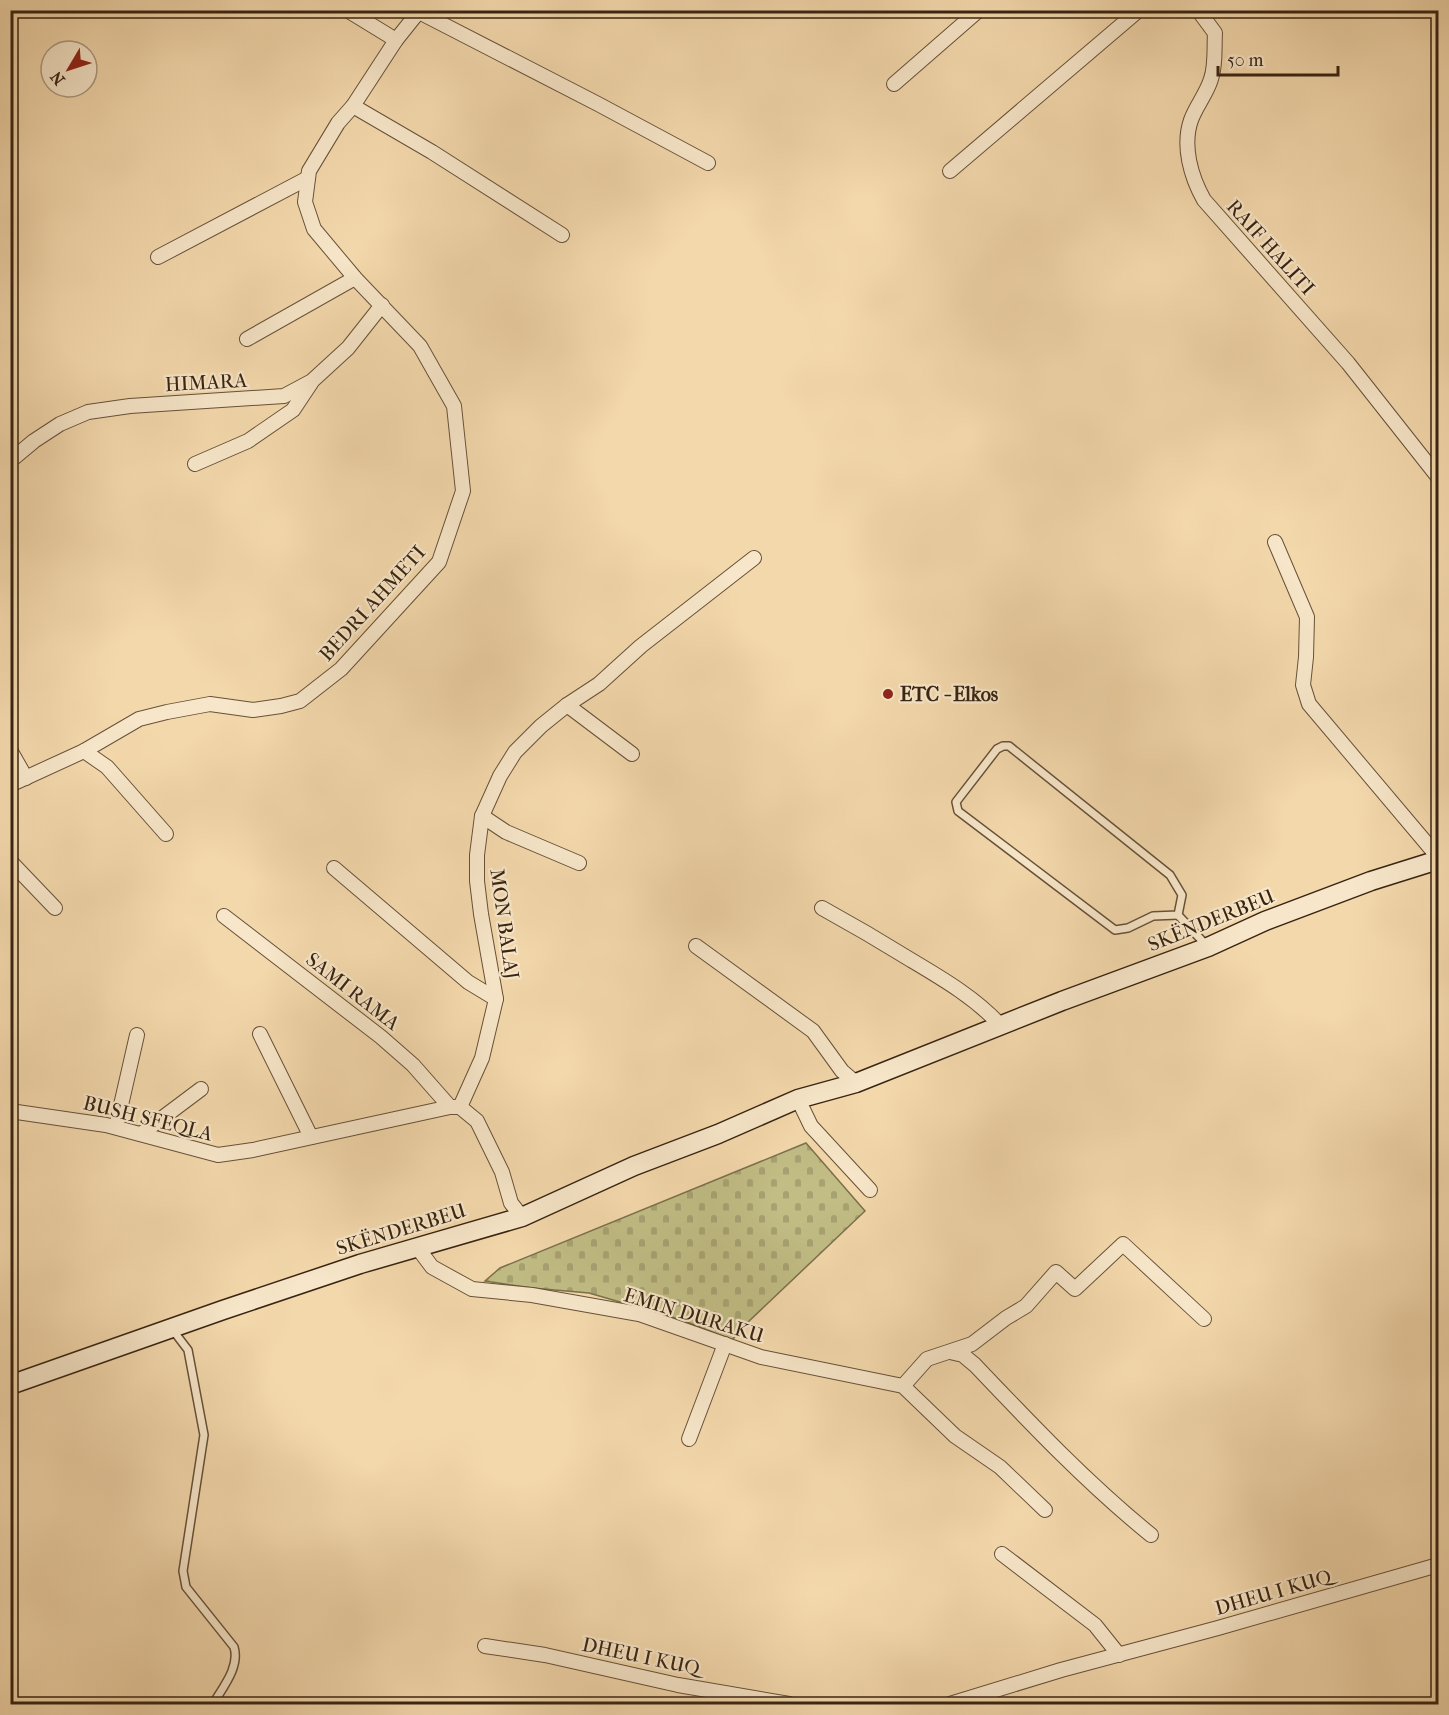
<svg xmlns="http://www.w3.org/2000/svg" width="1449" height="1715" font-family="'IM FELL French Canon',serif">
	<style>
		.cemetery { fill: url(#cemetery-stones); stroke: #7c704c; stroke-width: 1.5 }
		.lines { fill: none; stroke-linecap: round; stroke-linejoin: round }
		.service-casing { stroke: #675138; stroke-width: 10 }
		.minor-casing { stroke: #675138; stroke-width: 16 }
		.secondary-casing { stroke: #382412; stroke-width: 21 }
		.service { stroke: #f7e6c9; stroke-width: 7 }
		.minor { stroke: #f7e6c9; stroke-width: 14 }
		.secondary { stroke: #f7e6c9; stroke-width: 18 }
		.poi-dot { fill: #8f2418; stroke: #f7e6c9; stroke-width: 2 }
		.labels { text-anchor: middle; stroke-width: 4.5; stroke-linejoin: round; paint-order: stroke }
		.street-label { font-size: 20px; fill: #382412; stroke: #f7e6c9 }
		.poi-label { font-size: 20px; font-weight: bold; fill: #382412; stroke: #f7e6c9; text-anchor: start }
	</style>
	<defs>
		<pattern id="cemetery-stones" width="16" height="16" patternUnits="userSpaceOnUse" patternTransform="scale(1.5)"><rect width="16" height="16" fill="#c1bd85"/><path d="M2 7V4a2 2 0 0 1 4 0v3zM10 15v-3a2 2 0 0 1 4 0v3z" fill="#a7a272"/></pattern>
	</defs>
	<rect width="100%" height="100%" fill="#f3d8ac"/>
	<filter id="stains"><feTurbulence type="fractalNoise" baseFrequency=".00333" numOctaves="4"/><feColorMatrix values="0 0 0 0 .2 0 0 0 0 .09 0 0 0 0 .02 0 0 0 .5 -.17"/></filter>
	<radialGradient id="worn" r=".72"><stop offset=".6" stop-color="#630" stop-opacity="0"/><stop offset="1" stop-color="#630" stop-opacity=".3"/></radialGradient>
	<polygon class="cemetery" points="806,1143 865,1211 747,1323 732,1340 682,1320 589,1293 532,1288 485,1281 500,1268"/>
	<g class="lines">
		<g class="service-casing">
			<g id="service">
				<polygon points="1003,746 1009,746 1170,875 1182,895 1178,915 1153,916 1128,928 1115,930 958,811 956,802 997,749"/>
				<polyline points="1178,915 1207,946"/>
				<path d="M172,1329L188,1350L204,1435L183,1571L186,1587L234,1647C240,1667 223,1687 213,1704"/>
			</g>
		</g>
		<g class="minor-casing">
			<g id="minor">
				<polyline points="347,10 396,40"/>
				<path d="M1198,10L1215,33C1214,47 1216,65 1211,79C1207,93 1196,106 1191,120C1182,146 1191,177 1204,200L1348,363L1438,477"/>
				<polyline points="419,12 598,104 708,163"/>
				<polyline points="894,84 979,10"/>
				<polyline points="353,106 432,152 562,235"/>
				<polyline points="950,171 1139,10"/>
				<polyline points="158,257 308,178"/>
				<polyline points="247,339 355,278"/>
				<polyline points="10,461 34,441 60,424 88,412 130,406 284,396 312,381 348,348 382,305"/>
				<polyline points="195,464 248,441 293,410 311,383"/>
				<polyline points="1275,542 1307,617 1306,657 1303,685 1309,704 1438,857"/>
				<polyline points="567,705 632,754"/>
				<polyline points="10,750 26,778"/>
				<polyline points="84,751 107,767 166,834"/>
				<polyline points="10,785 84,751 139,719 167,712 210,704 253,710 281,706 300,701 341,669 439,562 463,491 454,406 420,346 355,278 314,229 305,202 309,171 338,123 353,106 396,40 420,10"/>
				<polyline points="482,816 506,832 579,863"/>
				<polyline points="10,861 55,908"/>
				<polyline points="334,868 468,982 496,999"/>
				<path d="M822,908C853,925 882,942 911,960C943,979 977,999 1001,1026"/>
				<polyline points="224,916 381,1037 413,1065 450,1107"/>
				<polyline points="696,946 813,1031 842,1071 856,1083"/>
				<polyline points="260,1034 311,1137"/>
				<polyline points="798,1099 811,1126 870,1190"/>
				<polyline points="460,1107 482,1058 496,999 481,914 477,881 477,855 482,816 500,776 515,752 541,726 567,705 599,684 641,646 754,558"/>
				<polyline points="10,1111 106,1125 218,1155 253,1150 450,1107 460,1107 477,1121 502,1172 511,1203 522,1217"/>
				<polyline points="116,1127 137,1035"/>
				<polyline points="141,1134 201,1089"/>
				<polyline points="417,1247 432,1267 472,1289 532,1295 639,1314 761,1357 903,1386 955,1436 1000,1467 1045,1510"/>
				<path d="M950,1352L963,1355L975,1365C1031,1424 1088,1484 1151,1535"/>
				<polyline points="903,1386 927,1359 972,1344 1006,1318 1026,1306 1056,1272 1075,1289 1123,1244 1204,1319"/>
				<polyline points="689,1439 725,1344"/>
				<polyline points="1002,1554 1095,1625 1119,1655"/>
				<polyline points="485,1646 545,1655 678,1685 789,1704"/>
				<polyline points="950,1704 1061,1670 1218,1628 1438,1565"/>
			</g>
		</g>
		<g class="secondary-casing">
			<polyline id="secondary" points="10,1385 223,1310 360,1264 522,1217 634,1166 718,1134 798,1099 856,1083 1062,1001 1208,947 1265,921 1371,881 1438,860"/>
		</g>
		<use href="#service" class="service"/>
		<use href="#minor" class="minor"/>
		<use href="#secondary" class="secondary"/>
	</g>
	<circle class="poi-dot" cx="888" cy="694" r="6"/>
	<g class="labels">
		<g class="street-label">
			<text transform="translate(1271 247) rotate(48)" y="7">RAIF HALITI</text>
			<text transform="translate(206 382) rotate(-3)" y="7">HIMARA</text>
			<text transform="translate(372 603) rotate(-48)" y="7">BEDRI AHMETI</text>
			<text transform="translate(1211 920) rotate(-22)" y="7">SKËNDERBEU</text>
			<text transform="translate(505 924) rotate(82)" y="7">MON BALAJ</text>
			<text transform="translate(353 991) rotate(38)" y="7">SAMI RAMA</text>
			<text transform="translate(148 1118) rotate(14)" y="7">BUSH SFEQLA</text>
			<text transform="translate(401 1229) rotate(-17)" y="7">SKËNDERBEU</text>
			<text transform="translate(694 1315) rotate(17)" y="7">EMIN DURAKU</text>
			<text transform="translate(1273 1592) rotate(-16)" y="7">DHEU I KUQ</text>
			<text transform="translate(641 1656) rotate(12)" y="7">DHEU I KUQ</text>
		</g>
		<g class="poi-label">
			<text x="900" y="701">ETC - Elkos</text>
		</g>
	</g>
	<rect width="1449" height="1715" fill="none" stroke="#f3d8ac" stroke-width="36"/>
	<rect x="12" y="12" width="1425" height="1691" fill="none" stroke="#382412" stroke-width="3"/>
	<rect x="18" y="18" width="1413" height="1679" fill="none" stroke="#382412" stroke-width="1.5"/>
	<g transform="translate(69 69) rotate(231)"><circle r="28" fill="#f7e6c9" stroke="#ab9880" stroke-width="1.5"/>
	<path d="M0-4.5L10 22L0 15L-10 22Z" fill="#8f2418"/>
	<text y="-9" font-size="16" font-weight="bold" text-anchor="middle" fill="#382412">N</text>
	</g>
	<path d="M1218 66v9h120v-9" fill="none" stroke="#382412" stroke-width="3"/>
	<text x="1227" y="66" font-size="18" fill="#382412" stroke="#f7e6c9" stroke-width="4.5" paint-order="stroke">50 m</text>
	<rect width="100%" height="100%" filter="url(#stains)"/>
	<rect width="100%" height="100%" fill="url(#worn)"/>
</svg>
